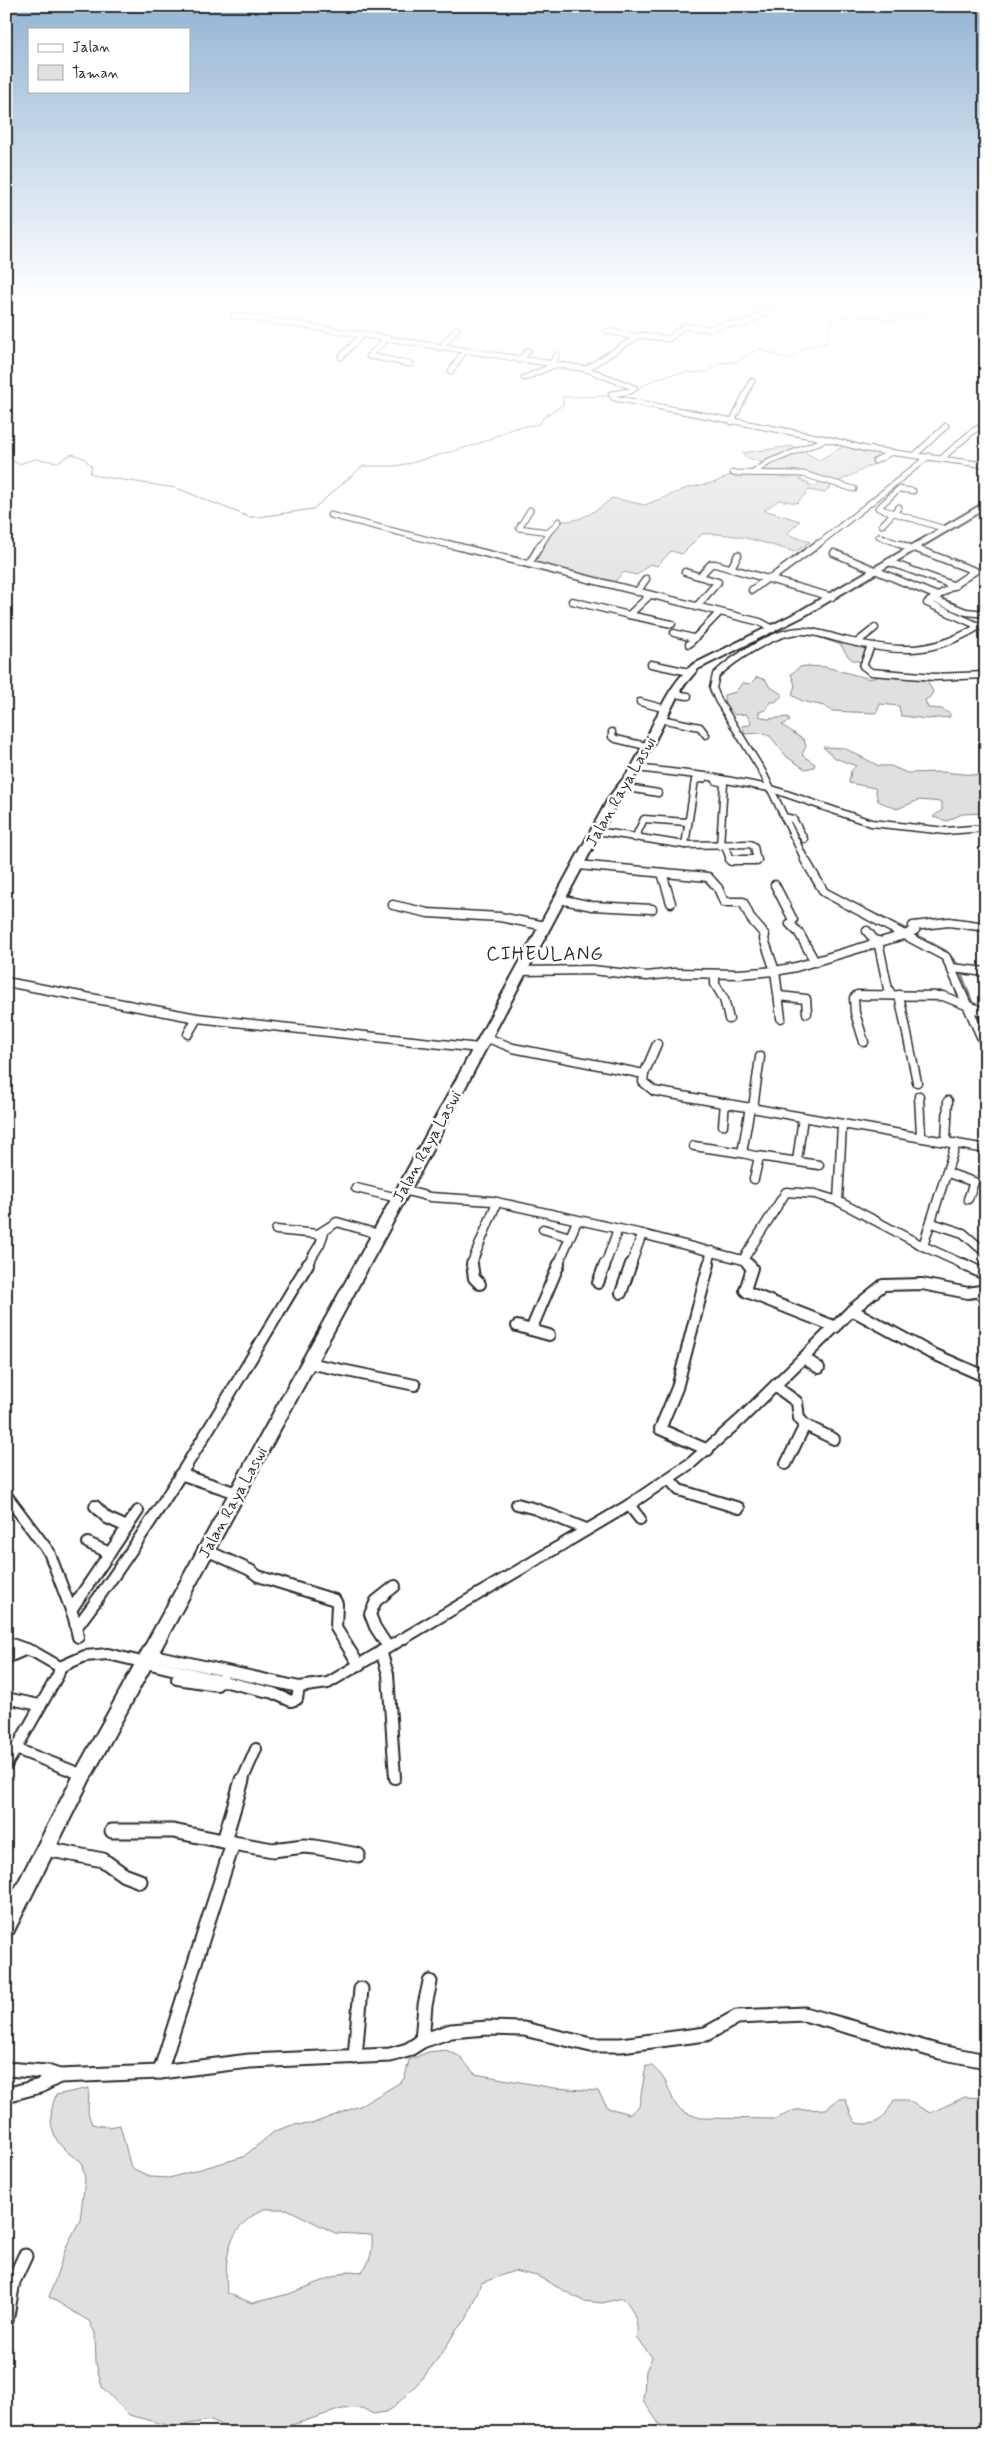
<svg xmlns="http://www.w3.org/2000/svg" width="992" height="2439" font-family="Mynerve,sans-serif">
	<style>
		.green { fill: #e0e0e0; stroke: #868686; fill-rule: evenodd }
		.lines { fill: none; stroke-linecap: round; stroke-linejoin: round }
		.stream-far1 { stroke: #7e7e7e; stroke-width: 1 }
		.stream { stroke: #7e7e7e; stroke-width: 2.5 }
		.minor-far4-casing { stroke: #2b2b2b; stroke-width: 7 }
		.minor-far3-casing { stroke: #2b2b2b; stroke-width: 9 }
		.minor-far2-casing { stroke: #2b2b2b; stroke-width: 11 }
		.minor-far1-casing { stroke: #2b2b2b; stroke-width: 14 }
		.minor-casing { stroke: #2b2b2b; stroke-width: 17 }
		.primary-casing { stroke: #2b2b2b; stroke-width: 4 }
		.minor-far4 { stroke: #fff; stroke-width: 5 }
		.minor-far3 { stroke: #fff; stroke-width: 6 }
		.minor-far2 { stroke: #fff; stroke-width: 8 }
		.minor-far1 { stroke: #fff; stroke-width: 10 }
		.minor { stroke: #fff; stroke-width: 13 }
		.primary { fill: #fff; fill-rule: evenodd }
		.labels { text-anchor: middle; stroke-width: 5; stroke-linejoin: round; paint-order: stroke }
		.street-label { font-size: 16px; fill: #2b2b2b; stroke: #fff }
		.quarter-label { font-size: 19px; letter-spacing: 1px; fill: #2b2b2b; stroke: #fff }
	</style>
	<rect width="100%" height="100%" fill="#fff"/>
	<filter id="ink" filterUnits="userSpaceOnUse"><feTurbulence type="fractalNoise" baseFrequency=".02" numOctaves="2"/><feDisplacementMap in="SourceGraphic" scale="10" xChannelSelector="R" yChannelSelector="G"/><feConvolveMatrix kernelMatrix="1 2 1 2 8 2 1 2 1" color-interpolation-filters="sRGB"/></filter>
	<g filter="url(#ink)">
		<g class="green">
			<polygon points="793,446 819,460 844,446 856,450 896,453 836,483 819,477 757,472 767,464 744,457 745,455 742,453"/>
			<path d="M732,474L804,475L800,480L809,483L808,485L816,486L822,479L833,484L824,493L809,490L797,503L779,500L764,510L800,521L787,534L810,542L795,552C764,543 734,532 702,534L682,554L671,551L657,566L650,564L637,575L624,572L614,582L531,562L549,533L563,521C581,522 599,509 612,498L645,505L687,488L716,482Z"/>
			<path d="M809,634L861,647L868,650L862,662C849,661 847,655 841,645Z"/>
			<polygon points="806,666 826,667 870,679 890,673 894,670 917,673 927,680 933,692 930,697 925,700 928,708 942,709 950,714 950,717 927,719 903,716 901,716 899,706 880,704 877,712 875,713 832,711 824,706 802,701 792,695 795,685 791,674 800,667"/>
			<path d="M757,677L766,680L769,686L783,695L775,702H770L766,710L759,712V716L768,719L788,717L790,721L782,725L804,740L806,746L802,755L815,764L814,767L805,769L787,757L770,736L761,733L745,734L742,726L750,725L751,721L746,714L735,715C729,709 723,703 724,695L736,692L742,683L750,684Z"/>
			<polygon points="823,747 844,748 879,766 891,766 907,773 942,772 986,776 986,813 962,814 947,821 933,817 942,810 942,802 919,800 897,809 878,801 875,788 849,783 851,771 856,766 835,758"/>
			<path d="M446,2050L459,2056L475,2074L554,2088L598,2091L608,2108L630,2114L639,2106L646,2066H652C656,2070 662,2075 665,2081C677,2104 670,2109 701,2118L775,2119L795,2110L826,2109L839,2099H845C849,2107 850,2115 856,2123C879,2127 884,2118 894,2100H907L930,2113L965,2097L986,2098V2433H665L643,2400L646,2371L652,2357L636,2338C640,2325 633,2307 623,2298L602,2303L583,2301L537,2276L514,2271L481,2283L466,2320L456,2330L445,2349L423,2378L393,2408L386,2412L373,2414L362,2408L342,2409L295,2424L257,2433H240L211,2420L173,2427L129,2415L102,2387L96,2363L95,2333L89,2321L49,2297L67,2245L80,2220L85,2179L81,2161C54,2147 44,2125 56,2095L89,2088L88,2113L92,2124L108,2127L120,2125L130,2164L134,2169L151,2177L169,2178L243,2157L275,2131L292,2125L311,2124L362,2105L401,2082L405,2077L409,2060L428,2052ZM264,2209H287L335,2233L372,2235C373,2249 371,2263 361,2272L348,2271L289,2294L252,2303L227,2293C224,2255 228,2227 264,2209Z"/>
		</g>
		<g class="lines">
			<g class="stream-far1">
				<path d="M619,395C634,393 644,384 658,378C675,372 691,373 708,372L718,363L738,362L743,357L760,349L789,360L805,347L828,342L829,336L826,333L831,329V320C846,313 857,321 874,315L883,321H894L896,315L912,317L924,314C940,328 942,314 957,310C963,308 972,310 978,311L986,305"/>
				<polyline points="6,458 19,464 35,459 58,462 72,454 84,458 92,467 90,473 97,476 176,488 249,517 258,517 313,509 363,466 395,466 411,463 478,444 514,428 539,424 545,416 563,405 563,397 611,396"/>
			</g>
			<g class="stream">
				<polyline points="871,912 908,930"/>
				<polyline points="913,933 946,951 958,965"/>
				<polyline points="960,970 973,1005"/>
				<polyline points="977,1012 986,1035"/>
			</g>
			<g class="minor-far4-casing">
				<g id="minor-far4">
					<polyline points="840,298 840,301"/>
					<polyline points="737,301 773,308"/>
					<polyline points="818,301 820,298"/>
					<polyline points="234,315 586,369 635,388 631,391 611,394 614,398 827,439 866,449 986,465"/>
					<polyline points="607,331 636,337"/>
					<polyline points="440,348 457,329"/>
					<polyline points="369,356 411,364"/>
					<polyline points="369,356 386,339"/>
					<polyline points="341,357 363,334"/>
					<polyline points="519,360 528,351"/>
					<polyline points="550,365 557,355"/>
					<polyline points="586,369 640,335 669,339 684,326 709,329 726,324 743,325 773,308 785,298"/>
					<polyline points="451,371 464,352"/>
					<polyline points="984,376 986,377"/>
					<polyline points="524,378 555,365"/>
					<polyline points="732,422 752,381"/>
					<polyline points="915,455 946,426"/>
					<polyline points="942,458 973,431 986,424"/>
					<polyline points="875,461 892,452"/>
					<polyline points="733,473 803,474 854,489"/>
					<polyline points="753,473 769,462 827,439"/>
					<polyline points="913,491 899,489 878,508 945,529"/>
					<polyline points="530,510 519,528 549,532 540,546"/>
					<polyline points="330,515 453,546"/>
					<polyline points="882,525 899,507"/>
					<polyline points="549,532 559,521"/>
					<polyline points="879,536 904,546"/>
					<polyline points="816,546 929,456"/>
				</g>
			</g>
			<g class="minor-far3-casing">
				<g id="minor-far3">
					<polyline points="448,544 760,622 773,629"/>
					<polyline points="900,544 912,549"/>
					<polyline points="914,548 975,571 927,603 983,628"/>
					<polyline points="834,553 937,596"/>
					<polyline points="889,562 955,586"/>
					<polyline points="529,564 541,544"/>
					<polyline points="731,568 738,555"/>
					<polyline points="685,572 718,582 696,607"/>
					<polyline points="700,576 711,564 715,564 832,597"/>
					<polyline points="770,579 818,544"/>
					<polyline points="752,590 768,578"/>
					<polyline points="637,592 646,579"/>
					<polyline points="933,599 966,612 986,614"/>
					<polyline points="572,601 629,615 650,595"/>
					<polyline points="629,615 672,624"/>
					<polyline points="674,633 693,638"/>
					<polyline points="856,643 875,628"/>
					<polyline points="689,644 719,613"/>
					<polyline points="871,646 863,666 871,672 935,677 986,675"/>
					<polyline points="651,664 689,672"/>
					<polyline points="674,694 688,696"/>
					<polyline points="640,702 666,709"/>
					<polyline points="661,719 700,727 706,735"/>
					<polyline points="612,732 612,737 616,739 646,746"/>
					<polyline points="636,768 705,776 769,788 871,823 946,831 986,828"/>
					<polyline points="716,781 724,783 720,846"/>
					<polyline points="622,787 658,793"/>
					<polyline points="784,817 793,819 804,839"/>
					<polyline points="597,831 685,845 750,844 754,846 757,862"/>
					<polyline points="635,838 644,819 687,822"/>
					<polyline points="685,845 695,780 703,779"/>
					<polyline points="725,846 731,862"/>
					<path d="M806,862L762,771L718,700L713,688L716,675C734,658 774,632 799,631C815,630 830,637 844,640C902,654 935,655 986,622"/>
				</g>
			</g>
			<g class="minor-far2-casing">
				<g id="minor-far2">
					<polyline points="730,860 757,860"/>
					<polyline points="805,860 824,892 946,957 986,1048"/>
					<polyline points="578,865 708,877 718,888 724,902 743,902 751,919 765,935 764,939 775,971 781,1018"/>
					<polyline points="662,873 671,903"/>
					<polyline points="775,885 793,920 790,924 799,933 815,962"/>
					<polyline points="559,899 592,906 652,909"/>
					<polyline points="393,905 428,913 500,917 545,926"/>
					<polyline points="867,931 876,942"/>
					<polyline points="878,941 888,989 892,995"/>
					<polyline points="952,968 986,972"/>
					<polyline points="521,971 592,970 647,976 674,973 739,974 775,971 796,967 907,934 915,930 913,926 949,922 986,927"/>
					<polyline points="715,974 715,984 724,999 729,1019"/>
					<polyline points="6,982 197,1018 479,1048"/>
					<polyline points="899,995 917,1082"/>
					<polyline points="779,996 806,999 807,1013"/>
					<polyline points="188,1034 197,1018"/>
					<polyline points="485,1037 513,1048 644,1074 643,1082 654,1091 986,1149"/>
					<polyline points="864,1042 855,1013 854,998 857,995 943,996 986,1013"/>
					<polyline points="644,1074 657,1044"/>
					<polyline points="919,1096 921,1136"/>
					<polyline points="753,1108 760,1057"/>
					<polyline points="723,1125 725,1103"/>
					<polyline points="842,1125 838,1201 923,1246 965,1265"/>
					<polyline points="946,1141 948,1101"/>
					<polyline points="694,1146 742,1153 750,1107"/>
					<polyline points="742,1153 759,1157 754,1179"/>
					<polyline points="758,1156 819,1165"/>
					<polyline points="797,1161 803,1117"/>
					<polyline points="948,1173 974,1182 968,1199"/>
					<polyline points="356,1188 398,1198"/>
					<polyline points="403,1190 430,1197 492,1201 642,1234 743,1260 749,1265"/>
					<polyline points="932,1223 963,1233 986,1253"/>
					<polyline points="543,1229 570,1237"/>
					<polyline points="276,1230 318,1234 337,1222 378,1234"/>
					<polyline points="923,1246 956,1143"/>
					<polyline points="743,1260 786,1192 815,1194 838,1201"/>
					<polyline points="307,1265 320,1244 325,1230"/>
					<polyline points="471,1265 497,1202"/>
					<polyline points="558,1265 577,1221"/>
					<polyline points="605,1265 618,1229"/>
					<polyline points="631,1265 642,1234"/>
					<polyline points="708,1265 712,1251"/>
				</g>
			</g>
			<g class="minor-far1-casing">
				<g id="minor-far1">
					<polyline points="472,1264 474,1278 480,1284"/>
					<polyline points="748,1264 752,1268 745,1290 747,1292 836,1327"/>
					<polyline points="963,1264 986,1275"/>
					<polyline points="598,1283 605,1264"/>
					<polyline points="979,1292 986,1300"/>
					<polyline points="621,1293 631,1264"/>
					<polyline points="852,1310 929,1352 986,1377"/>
					<polyline points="517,1326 549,1335"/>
					<polyline points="531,1330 559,1264"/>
					<polyline points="804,1358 819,1368"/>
					<polyline points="308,1363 415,1385"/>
					<polyline points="775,1386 797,1402 799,1418 805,1425 834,1439"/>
					<polyline points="708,1450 660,1429 677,1388 709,1264"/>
					<polyline points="786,1464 805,1425"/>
					<polyline points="180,1474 237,1493"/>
					<polyline points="669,1479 679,1490 739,1508"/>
					<polyline points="6,1495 49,1552 74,1618 78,1637"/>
					<polyline points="517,1504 536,1509 586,1529"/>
					<polyline points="629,1505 640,1519"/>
					<polyline points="95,1506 107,1518 127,1527"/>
					<polyline points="88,1543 110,1553"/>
					<polyline points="206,1550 250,1570 258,1576 335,1600 337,1604 336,1628 359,1665"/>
					<polyline points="71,1610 138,1511"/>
					<path d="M76,1628C163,1513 233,1387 308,1264"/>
					<polyline points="6,1642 34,1652 60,1667 58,1675 16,1749 83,1775"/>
					<polyline points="388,1647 375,1627 370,1614 376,1601 395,1586"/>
					<polyline points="381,1651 388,1674 395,1778"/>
					<polyline points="149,1654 299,1687 328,1683 629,1505 691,1463 740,1420 852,1310 883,1285 922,1284 968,1293 986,1290"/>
					<polyline points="6,1658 27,1649"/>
					<polyline points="60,1667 85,1656 108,1654 273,1693 291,1701 297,1699 299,1687"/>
					<polyline points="177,1679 217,1685 223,1679"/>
					<polyline points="6,1698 39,1705"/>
					<polyline points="6,1765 16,1749"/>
					<polyline points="242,1781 256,1749"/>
				</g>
			</g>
			<g class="minor-casing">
				<g id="minor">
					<polyline points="112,1831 173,1831 233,1843 160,2072"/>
					<polyline points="224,1841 242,1780"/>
					<polyline points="233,1843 273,1850 304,1846 315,1847 358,1855"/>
					<polyline points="46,1849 103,1860 124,1875 140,1881"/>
					<polyline points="422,2041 425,2005 430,1982"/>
					<polyline points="355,2057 361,1989"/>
					<polyline points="6,2069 47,2072 59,2076 160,2072 249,2061 390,2055 408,2050 422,2041 451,2031 487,2028 524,2029 591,2045 621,2045 706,2034 737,2017 804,2014 940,2052 986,2061"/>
					<polyline points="6,2095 40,2086 59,2076"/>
					<polyline points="6,2321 13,2282 25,2256"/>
				</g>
			</g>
			<g class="primary-casing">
				<path id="primary" d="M986,502V508L804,616L698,669L681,689L641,768L618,800L425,1163L89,1781L13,1933L6,1935V1906L77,1769L411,1163L608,799C615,788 624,779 631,768C652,734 661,692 692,665L798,612Z"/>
			</g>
			<use href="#minor-far4" class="minor-far4"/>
			<use href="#minor-far3" class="minor-far3"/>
			<use href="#minor-far2" class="minor-far2"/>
			<use href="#minor-far1" class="minor-far1"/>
			<use href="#minor" class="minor"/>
			<use href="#primary" class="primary"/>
		</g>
	</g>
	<linearGradient id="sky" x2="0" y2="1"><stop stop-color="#94b5d4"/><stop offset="0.47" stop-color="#fff"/><stop offset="1" stop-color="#fff" stop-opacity="0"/></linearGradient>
	<rect width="992" height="639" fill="url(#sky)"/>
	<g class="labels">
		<g class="street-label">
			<text transform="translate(620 791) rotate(-60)" y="6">Jalan Raya Laswi</text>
			<text transform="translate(426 1146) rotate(-61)" y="6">Jalan Raya Laswi</text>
			<text transform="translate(232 1502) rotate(-61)" y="6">Jalan Raya Laswi</text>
		</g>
		<g class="quarter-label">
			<text x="545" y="960">CIHEULANG</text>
		</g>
	</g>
	<rect width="992" height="2439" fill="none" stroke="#fff" stroke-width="25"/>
	<rect x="12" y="12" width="967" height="2414" fill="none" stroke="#2b2b2b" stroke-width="2" filter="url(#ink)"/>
	<rect x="28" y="28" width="162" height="65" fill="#ffffff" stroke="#aaaaaa"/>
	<rect x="38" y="44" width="25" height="8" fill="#ffffff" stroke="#aaaaaa"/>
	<text x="72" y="52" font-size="15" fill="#2b2b2b">Jalan</text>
	<rect x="38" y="65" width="25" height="15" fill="#e0e0e0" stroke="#aaaaaa"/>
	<text x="72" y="78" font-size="15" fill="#2b2b2b">Taman</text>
</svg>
